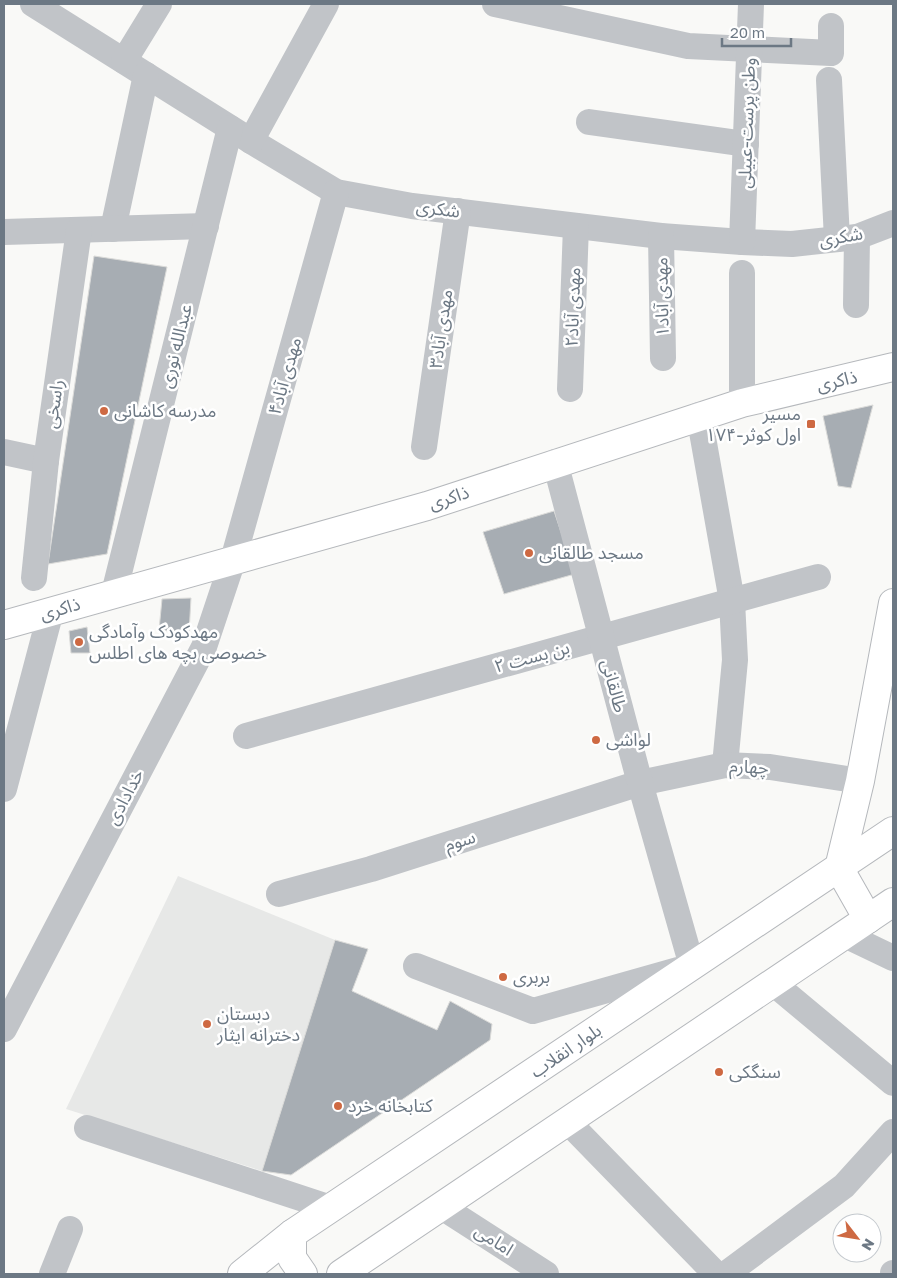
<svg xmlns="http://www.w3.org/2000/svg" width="897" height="1278" font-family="'Golos Text','Noto Sans Arabic',sans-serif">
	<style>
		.built { fill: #e7e8e7 }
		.building { fill: #a7adb3; stroke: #dbdbd9 }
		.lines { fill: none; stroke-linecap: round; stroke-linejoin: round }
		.major-casing { stroke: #b5b8bc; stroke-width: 30 }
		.minor { stroke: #c1c4c8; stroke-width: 26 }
		.major { stroke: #fff; stroke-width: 28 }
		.poi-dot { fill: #ce6942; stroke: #fff; stroke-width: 2 }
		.labels { text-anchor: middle; stroke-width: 5; stroke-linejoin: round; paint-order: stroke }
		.street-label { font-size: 18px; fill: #6c7884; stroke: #fff }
		.poi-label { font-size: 18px; fill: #6c7884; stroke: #fff; text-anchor: start }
	</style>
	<rect width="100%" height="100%" fill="#f9f9f7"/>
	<polygon class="built" points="178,876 335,940 262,1171 66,1109"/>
	<g class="building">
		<polygon points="94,256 167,267 107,554 48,564"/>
		<polygon points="873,405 851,488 838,486 823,416"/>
		<polygon points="554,511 575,574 504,594 483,532"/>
		<polygon points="191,598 189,633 159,630 162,599"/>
		<polygon points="87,627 90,653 71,653 69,631"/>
		<polygon points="335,940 368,949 352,991 437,1030 450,1001 492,1024 490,1040 291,1175 262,1171"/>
	</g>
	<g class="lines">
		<g class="major-casing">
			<g id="major">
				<polyline points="4,625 427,506 742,403 893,367"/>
				<polyline points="868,919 839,868 860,781 893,603"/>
				<polyline points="292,1234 292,1258 303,1274"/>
				<polyline points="242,1274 292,1234 893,831"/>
				<polyline points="341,1274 893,902"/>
			</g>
		</g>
		<g class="minor">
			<polyline points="33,4 251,141 336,192 412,206 661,236 742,242 792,244 857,237 893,223"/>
			<polyline points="495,4 688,46 831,53 831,26"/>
			<polyline points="124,61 159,4"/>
			<polyline points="829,80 837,239"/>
			<polyline points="589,122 746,144"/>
			<polyline points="251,141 326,4"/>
			<polyline points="113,229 146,75"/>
			<polyline points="4,232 206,226"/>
			<polyline points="661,236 663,358"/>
			<polyline points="742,242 751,4"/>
			<polyline points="742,273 742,403"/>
			<polyline points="856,305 857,237"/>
			<polyline points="570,389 576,226"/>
			<polyline points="699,415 732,601 735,660 725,765"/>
			<polyline points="424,447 458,211"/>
			<polyline points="4,452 46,461"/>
			<polyline points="34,578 46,461 79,230"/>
			<polyline points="114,593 230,128"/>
			<polyline points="246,736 818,577"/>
			<polyline points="4,789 51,611"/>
			<polyline points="279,894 371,869 640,783 725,765 770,767 860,781"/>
			<polyline points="845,935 893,958"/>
			<polyline points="416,966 533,1011 692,966 640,783 555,462"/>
			<polyline points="773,983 893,1083"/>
			<polyline points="4,1029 204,647 233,560 336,192"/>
			<polyline points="568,1122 716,1274"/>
			<polyline points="87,1128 331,1208"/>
			<polyline points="442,1207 546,1274"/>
			<polyline points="52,1274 70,1229"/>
			<polyline points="726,1274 844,1186 893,1132"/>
			<polyline points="893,1274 893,1273"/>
		</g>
		<use href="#major" class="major"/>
	</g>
	<g class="poi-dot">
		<circle cx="104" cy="411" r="5"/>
		<rect x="806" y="419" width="10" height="10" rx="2.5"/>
		<circle cx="529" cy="553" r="5"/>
		<circle cx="79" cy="642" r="5"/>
		<circle cx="596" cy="740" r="5"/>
		<circle cx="503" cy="977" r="5"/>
		<circle cx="207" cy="1024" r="5"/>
		<circle cx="719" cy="1072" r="5"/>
		<circle cx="338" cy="1106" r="5"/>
	</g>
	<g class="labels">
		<g class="street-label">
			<text transform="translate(747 123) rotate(-88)" y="6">وطن پرست-عبیلی</text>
			<text transform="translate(438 209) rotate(7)" y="6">شکری</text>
			<text transform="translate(841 237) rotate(-10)" y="6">شکری</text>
			<text transform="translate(662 297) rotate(-91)" y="6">مهدی آباد۱</text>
			<text transform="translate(573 307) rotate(-88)" y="6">مهدی آباد۲</text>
			<text transform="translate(441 329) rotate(-82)" y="6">مهدی آباد۳</text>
			<text transform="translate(176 346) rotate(-76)" y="6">عبدالله نوری</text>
			<text transform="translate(285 376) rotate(-74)" y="6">مهدی آباد۴</text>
			<text transform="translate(837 381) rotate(-13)" y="6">ذاکری</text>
			<text transform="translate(54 404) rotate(-82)" y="6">راسخی</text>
			<text transform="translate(449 498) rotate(-18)" y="6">ذاکری</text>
			<text transform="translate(60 609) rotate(-16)" y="6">ذاکری</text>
			<text transform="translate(532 657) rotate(-15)" y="6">بن بست ۲</text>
			<text transform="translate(614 686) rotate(75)" y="6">طالقانی</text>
			<text transform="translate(749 767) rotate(3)" y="6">چهارم</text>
			<text transform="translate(125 797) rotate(-62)" y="6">خدادادی</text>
			<text transform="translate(460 841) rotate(-18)" y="6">سوم</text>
			<text transform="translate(566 1051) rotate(-34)" y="6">بلوار انقلاب</text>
			<text transform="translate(494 1240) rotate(33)" y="6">امامی</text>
		</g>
		<g class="poi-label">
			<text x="114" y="417">مدرسه کاشانی</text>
			<text x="801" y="420" text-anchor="end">مسیر<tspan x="801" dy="21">۱۷۴-اول کوثر</tspan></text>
			<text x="539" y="559">مسجد طالقانی</text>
			<text x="89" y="638">مهدکودک وآمادگی<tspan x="89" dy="21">خصوصی بچه های اطلس</tspan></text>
			<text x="606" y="746">لواشی</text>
			<text x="513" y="983">بربری</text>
			<text x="217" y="1020">دبستان<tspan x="217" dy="21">دخترانه ایثار</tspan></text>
			<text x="729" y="1078">سنگکی</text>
			<text x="348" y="1112">کتابخانه خرد</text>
		</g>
	</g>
	<rect width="897" height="1278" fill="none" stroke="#6c7884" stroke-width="10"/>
	<g transform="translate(857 1238) rotate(121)"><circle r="24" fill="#ffffff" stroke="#c4c9ce"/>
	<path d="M0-4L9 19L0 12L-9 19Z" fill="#ce6942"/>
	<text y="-8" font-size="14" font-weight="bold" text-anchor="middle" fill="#6c7884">N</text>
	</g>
	<path d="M722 38v8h69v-8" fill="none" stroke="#6c7884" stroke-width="2.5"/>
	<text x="730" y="38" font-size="15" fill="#6c7884" stroke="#ffffff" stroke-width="4" paint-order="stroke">20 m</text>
</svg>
